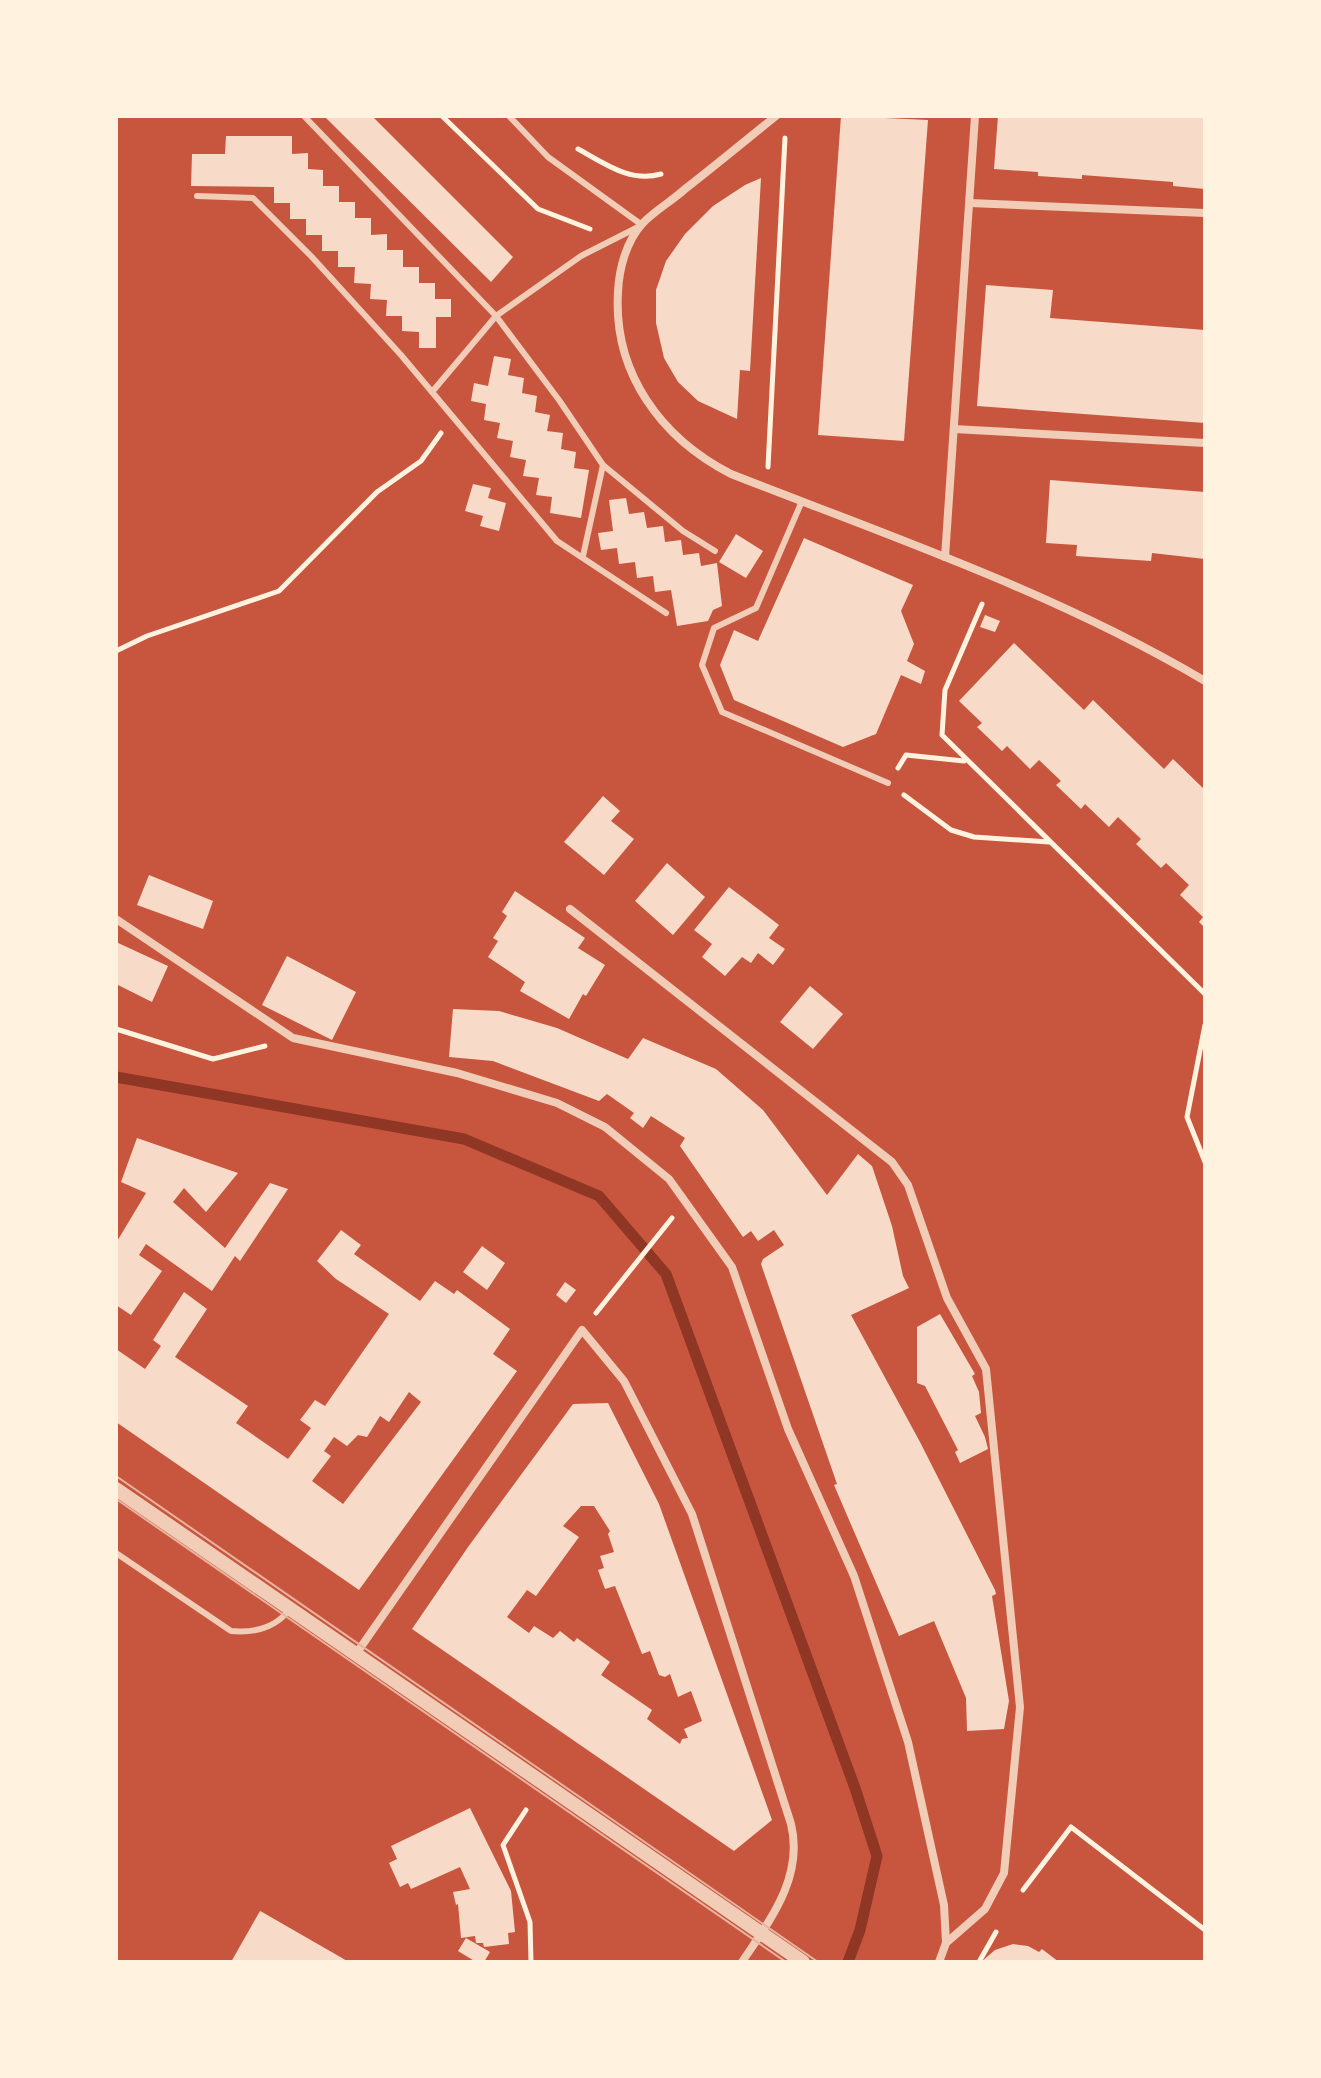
<svg xmlns="http://www.w3.org/2000/svg" width="1321" height="2078" font-family="Arial,sans-serif">
	<style>
		.lines { fill: none; stroke-linecap: round; stroke-linejoin: round }
		.stream { stroke: #8f3625; stroke-width: 11 }
		.building { fill: #f7dbc8; fill-rule: evenodd }
		.path { stroke: #fff3e0; stroke-width: 5 }
		.service { stroke: #f1ccb7; stroke-width: 6 }
		.minor { stroke: #f1ccb7; stroke-width: 8 }
		.tertiary { stroke: #f1ccb7; stroke-width: 14 }
		.tram { stroke: #e9b49f; stroke-width: 2 }
	</style>
	<rect width="100%" height="100%" fill="#c8553d"/>
	<g class="lines">
		<polyline class="stream" points="116,1077 464,1139 599,1196 666,1274 855,1788 877,1856 860,1930 848,1962"/>
	</g>
	<g class="building">
		<polygon points="324,116 372,116 513,257 491,282"/>
		<polygon points="841,116 928,120 904,441 818,435"/>
		<polygon points="998,116 1205,117 1205,189 1173,186 1173,182 1082,175 1082,179 1038,176 1038,172 994,169"/>
		<polygon points="226,136 292,136 292,154 308,153 308,169 323,170 323,186 339,186 339,202 355,202 355,218 371,218 371,235 387,234 387,250 403,250 403,267 419,267 419,283 435,283 435,299 451,299 451,317 436,317 436,348 419,348 419,332 402,331 402,316 386,316 387,300 370,299 371,284 354,283 355,267 338,267 338,251 322,251 322,235 306,235 306,219 290,219 290,203 274,203 274,187 191,186 192,154 225,154"/>
		<polygon points="761,178 750,371 740,370 737,419 698,401 678,382 664,358 656,323 656,290 666,261 685,234 713,206 745,185"/>
		<polygon points="986,285 1053,290 1050,318 1205,330 1205,423 977,406"/>
		<polygon points="494,356 511,359 508,375 524,378 522,393 537,396 535,412 550,415 547,431 563,433 561,449 576,452 574,468 589,470 581,518 550,513 552,497 536,495 539,478 523,476 526,460 510,457 513,441 497,438 500,423 484,420 486,404 471,401 474,383 488,386"/>
		<polygon points="1050,480 1205,492 1205,559 1152,553 1151,561 1076,556 1077,545 1046,543"/>
		<polygon points="473,484 491,488 488,498 506,503 499,531 480,526 483,516 465,511"/>
		<polygon points="626,498 629,514 644,512 647,528 663,526 665,542 681,540 683,555 699,553 701,566 717,563 722,606 713,610 708,621 677,626 671,590 655,592 653,576 637,578 635,562 619,564 617,548 601,550 598,533 613,531 609,500"/>
		<polygon points="736,534 763,551 746,578 719,562"/>
		<polygon points="804,538 913,585 901,611 914,644 907,661 925,671 921,684 901,675 876,734 843,747 734,700 720,665 734,630 758,641"/>
		<polygon points="985,615 1000,621 995,632 980,627"/>
		<polygon points="1014,643 1084,710 1093,700 1164,769 1173,759 1205,790 1205,928 1199,922 1203,917 1180,895 1189,885 1166,863 1161,868 1136,844 1141,839 1118,817 1109,827 1085,804 1081,809 1056,785 1061,781 1039,760 1030,769 1007,746 1002,751 977,727 982,723 959,701"/>
		<polygon points="603,796 620,811 611,821 634,839 604,875 564,842"/>
		<polygon points="667,863 705,897 673,935 635,901"/>
		<polygon points="149,875 213,901 203,929 137,905"/>
		<polygon points="729,887 779,925 769,938 785,949 773,965 758,953 751,963 742,957 725,976 702,957 712,944 694,930"/>
		<polygon points="515,891 585,938 578,948 605,965 586,996 583,994 569,1019 520,991 525,982 488,957 498,941 493,938 507,916 502,912"/>
		<polygon points="116,942 168,966 152,1002 116,984"/>
		<polygon points="287,956 356,992 332,1040 262,1005"/>
		<polygon points="810,986 843,1014 813,1049 780,1022"/>
		<polygon points="453,1009 499,1011 557,1028 628,1059 643,1038 716,1069 763,1110 827,1195 858,1154 872,1166 892,1226 903,1276 909,1288 851,1315 920,1442 995,1590 996,1594 992,1596 1009,1701 1004,1729 967,1731 966,1698 934,1621 899,1636 834,1485 837,1484 761,1264 763,1259 784,1245 774,1230 758,1241 751,1231 743,1237 680,1146 685,1138 651,1116 643,1128 630,1118 634,1113 607,1094 599,1101 493,1061 449,1057"/>
		<polygon points="137,1138 238,1173 206,1212 184,1188 173,1202 225,1248 270,1183 288,1189 240,1261 235,1256 212,1291 146,1244 139,1255 162,1271 131,1315 116,1305 116,1243 146,1193 121,1182"/>
		<path d="M341,1230L361,1245L354,1254L420,1301L435,1281L454,1294L457,1290L510,1329L493,1354L517,1371L359,1590L116,1422V1349L145,1369L161,1346L153,1340L184,1292L207,1309L175,1357L248,1406L236,1423L288,1459L311,1428L300,1420L315,1400L325,1406L389,1314L336,1279L317,1261ZM409,1392L421,1402L343,1504L312,1481L331,1456L324,1451L334,1437L347,1446L358,1435L367,1437L380,1416L389,1422Z"/>
		<polygon points="482,1246 505,1263 487,1290 463,1272"/>
		<polygon points="565,1282 576,1290 566,1303 556,1295"/>
		<polygon points="940,1314 975,1374 972,1376 979,1392 981,1413 975,1416 985,1437 988,1449 960,1463 955,1452 958,1450 925,1386 917,1383 917,1327"/>
		<path d="M608,1403L659,1504L772,1820L734,1851L412,1629L468,1547L573,1404ZM581,1506H594L610,1531L608,1534L614,1552L600,1556L604,1568L598,1570L605,1589L615,1586L642,1654L650,1651L659,1675L665,1677L670,1674L678,1697L691,1691L702,1721L684,1729L688,1738L682,1739L680,1744L647,1719L652,1710L601,1675L610,1662L577,1638L574,1642L560,1631L553,1638L534,1626L529,1633L507,1617L527,1590L536,1596L579,1537L563,1526Z"/>
		<polygon points="470,1808 511,1891 515,1932 508,1933 509,1944 484,1947 483,1943 476,1943 475,1936 461,1938 458,1904 456,1905 453,1892 470,1889 460,1867 411,1889 408,1883 400,1887 389,1863 397,1859 391,1846"/>
		<polygon points="260,1911 262,1912 349,1962 231,1962"/>
		<polygon points="466,1938 490,1952 484,1962 476,1962 458,1951"/>
		<polygon points="1013,1944 1028,1946 1039,1952 1042,1949 1059,1962 981,1962 995,1950"/>
	</g>
	<g class="lines">
		<g class="path">
			<polyline points="442,116 538,209 590,229"/>
			<path d="M578,149C604,163 630,183 661,174"/>
			<polyline points="768,467 785,138"/>
			<polyline points="982,604 945,690 942,735 1205,994"/>
			<polyline points="116,651 147,636 279,591 377,492 421,461 441,433"/>
			<polyline points="898,768 906,755 964,761"/>
			<polyline points="904,795 951,830 974,837 1049,842"/>
			<polyline points="1205,1025 1187,1117 1205,1162"/>
			<polyline points="116,1029 213,1059 265,1046"/>
			<polyline points="596,1313 672,1218"/>
			<polyline points="526,1810 503,1845 530,1922 531,1962"/>
			<polyline points="1023,1890 1071,1827 1205,1930"/>
			<polyline points="979,1962 996,1932"/>
		</g>
		<g class="service">
			<polyline points="304,116 496,316 559,400 603,465 683,531 715,551"/>
			<polyline points="197,196 253,198 311,256 401,355 557,541 666,613"/>
			<polyline points="432,392 496,316 581,256 642,225 548,157 509,116"/>
			<polyline points="802,501 756,608 714,628 702,665 722,712 888,783"/>
			<polyline points="583,556 603,465"/>
			<path d="M116,1553L231,1631C253,1633 275,1628 289,1610"/>
		</g>
		<g class="minor">
			<path d="M776,116C746,140 716,165 685,189C672,201 654,211 642,224C626,242 619,269 618,292C613,373 661,438 731,474C892,537 1056,593 1205,681"/>
			<polyline points="970,203 1205,213"/>
			<polyline points="954,429 1205,443"/>
			<polyline points="945,557 975,116"/>
			<polyline points="570,909 892,1162 908,1185 947,1298 986,1369 1020,1707 1004,1873 985,1909 946,1943"/>
			<polyline points="116,919 293,1038 457,1073 557,1103 605,1127 669,1179 732,1267 788,1429 854,1576 908,1742 944,1905 946,1943 939,1962"/>
			<path d="M356,1654L582,1330L624,1381L692,1514L791,1824C804,1877 770,1920 742,1962"/>
		</g>
		<polyline class="tertiary" points="116,1489 803,1962"/>
		<g class="tram">
			<polyline points="116,1476 818,1962"/>
			<polyline points="116,1499 786,1962"/>
		</g>
	</g>
	<rect width="1321" height="2078" fill="none" stroke="#fff3e0" stroke-width="236"/>
</svg>
